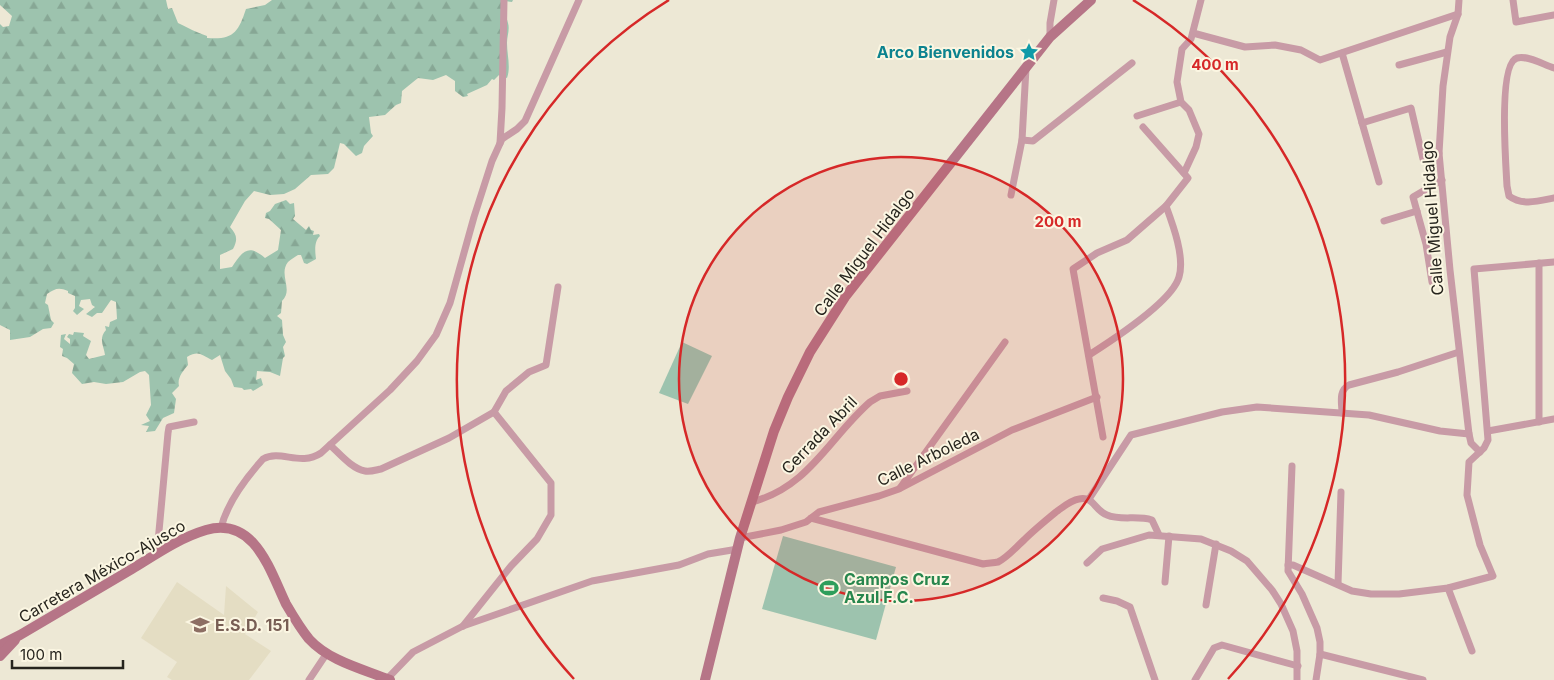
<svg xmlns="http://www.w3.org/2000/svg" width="1554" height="680" font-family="Inter,sans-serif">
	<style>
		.built { fill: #e4ddc3 }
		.forest { fill: url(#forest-firs) }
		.garden { fill: #9dc3ae }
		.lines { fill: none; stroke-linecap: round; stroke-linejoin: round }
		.street { stroke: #c89ba6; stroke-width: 7 }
		.secondary { stroke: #b67587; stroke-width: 10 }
		.ring { fill: none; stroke: #d62828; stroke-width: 2.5 }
		.labels { text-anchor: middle; stroke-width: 4; stroke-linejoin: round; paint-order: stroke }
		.culture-label { font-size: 16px; font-weight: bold; fill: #0d838f; stroke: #fbf6e2; text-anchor: end }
		.street-label { font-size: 16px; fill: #26241d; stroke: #fbf6e2 }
		.leisure-label { font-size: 16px; font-weight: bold; fill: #27864d; stroke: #fbf6e2; text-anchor: start }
		.education-label { font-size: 16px; font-weight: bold; fill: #785e54; stroke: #fbf6e2; text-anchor: start }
		.centre { fill: #d62828; stroke: #fbf6e2; stroke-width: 2.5 }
		.ring-label { font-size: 15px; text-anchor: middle; font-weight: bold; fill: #d62828; stroke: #fbf6e2; stroke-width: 4; stroke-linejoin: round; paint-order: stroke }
	</style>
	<defs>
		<pattern id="forest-firs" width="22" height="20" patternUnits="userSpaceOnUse" patternTransform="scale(1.25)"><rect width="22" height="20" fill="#9dc3ae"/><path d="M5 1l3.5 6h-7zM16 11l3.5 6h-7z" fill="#87a795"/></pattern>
	</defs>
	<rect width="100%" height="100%" fill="#ede8d5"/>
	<polygon class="built" points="177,582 224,615 226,586 258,612 245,634 271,651 249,680 172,680 167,677 177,662 141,638"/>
	<path class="forest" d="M0,0H166L168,9L172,8L178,23C188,28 196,32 207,36V38C233,40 238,33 246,9L265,5L272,0H513L512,2L505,1C502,17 505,10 508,23C510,30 507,36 507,43C507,55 511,67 507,78L499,75L494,80L492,79L487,85L467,94L468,96L463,97L455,91V81L446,75L433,80L418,78L402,91L401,103L396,105L385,115L369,117L371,133L373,136L364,146L362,153L356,156L344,144L340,143L334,168L328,174L311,175L295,189L284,194L270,195L254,191L245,201L230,227C237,235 238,239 233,249L220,255V269L232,267C243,250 249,244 265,258L278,250L281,230L269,219L265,218L266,213L270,211L275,204L286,200L290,204L294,203L295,216L293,219L306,230L309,226L311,230L314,231L313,235L319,234L320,236C314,241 315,251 316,259L307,264L304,263L301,255H298C295,257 291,259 288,262C278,275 294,289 282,301L281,313L277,316L282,320L283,335L286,342L283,347L285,356L283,358L280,376L270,372L257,371L256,380L261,378L263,385L253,391L251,389L244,390L242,388L234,387L231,379L225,371L220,355L212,360C201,355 199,350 187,357L188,365C183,371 177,378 179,386L172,393L176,399L174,413L163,418L155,431L146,432L149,426L141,425L150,421L146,415L151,405L149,375L145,371L140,372L123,382L106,384L94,382L82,384L72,373L74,364L67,358L62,356L63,349L60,347L61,335L66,334L64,339L70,344V339L67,337L69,334L73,335L74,332L84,333L83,336L91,341L86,355L89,359L105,355C104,346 98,339 106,330L105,326L109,327L110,322L117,319L116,302L111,300L102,313H97L92,317L86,314L95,307L92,305L90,299L81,300L79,306L84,309L77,315L73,311L75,308V296L68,293V291C58,287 55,289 47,294L45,303L48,305L51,320L54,323L51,328L43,329L30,337L10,340V330L0,325V24L3,27L9,26L12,16L0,5Z"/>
	<g class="garden">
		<polygon points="682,342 712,356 688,404 659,393"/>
		<polygon points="783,536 896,567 876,640 762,609"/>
	</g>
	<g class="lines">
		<g class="street">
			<polyline points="1459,0 1458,14 1450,37 1443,86 1439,153 1450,270 1469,434 1471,443 1480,452"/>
			<polyline points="1513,0 1516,22 1554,15"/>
			<polyline points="1193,33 1245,47 1275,45 1301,50 1320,60 1458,14"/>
			<polyline points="1050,37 1050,23 1054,0"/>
			<polyline points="1342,53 1379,182"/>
			<polyline points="1399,65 1447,52"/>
			<path d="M1554,68C1544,65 1528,55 1517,58C1498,63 1506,167 1507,186L1509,196C1522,206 1539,201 1554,198"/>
			<polyline points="1137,116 1181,102"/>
			<polyline points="1362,123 1411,108 1423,159 1439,153"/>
			<polyline points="1022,140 1033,141 1132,63"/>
			<polyline points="500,143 502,108 504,0"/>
			<polyline points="1184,173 1196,147 1199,134 1189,110 1181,102 1177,82 1182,49 1191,39 1201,0"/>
			<polyline points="1011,195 1022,140 1026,68"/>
			<polyline points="1384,221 1417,211"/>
			<polyline points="1539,263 1539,422"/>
			<polyline points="1432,282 1426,244 1413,197 1442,180"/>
			<path d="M1089,355C1111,341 1172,302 1179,277C1185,257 1173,225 1166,206L1188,178L1143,127"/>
			<path d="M1342,413C1342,403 1338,391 1349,385L1398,372L1459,352"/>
			<polyline points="1488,431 1554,419"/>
			<polyline points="1103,437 1073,269 1097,253 1127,240 1166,206"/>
			<path d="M330,445C339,453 352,469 365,471C370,472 376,470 381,469L449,438L494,412"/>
			<polyline points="1292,466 1288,571 1302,594 1317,628 1320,642 1320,654 1316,680"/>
			<polyline points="900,488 1005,342"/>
			<polyline points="1089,499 1131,435 1222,412 1257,407 1369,415 1440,431 1469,434"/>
			<path d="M752,502C809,487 829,438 870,402L880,396L907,391"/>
			<path d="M811,518L983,564C987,563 993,563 998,562C1008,557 1016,547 1024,540C1034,530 1045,521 1056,512C1063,507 1071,500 1079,499C1094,496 1094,510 1107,515C1121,521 1137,515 1152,520L1159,535"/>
			<path d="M221,528C227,503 246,478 263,459C281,449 300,467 321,453L390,390L417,361L436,335L450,303L474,217L492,161L502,139L517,129L525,121L579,0"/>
			<polyline points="740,538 781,530 806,522 819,512 879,496 899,489 1012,430 1097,397"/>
			<polyline points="157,553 168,433 169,427 194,422"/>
			<polyline points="1087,563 1102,549 1149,535 1201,539 1231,551 1247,561 1272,590 1281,604 1293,631 1297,651 1297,680"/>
			<polyline points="1288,565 1293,565 1352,591 1371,594 1399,594 1448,588 1493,576 1480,545 1467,495 1469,462 1484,448 1488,440 1474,269 1554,262"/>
			<polyline points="1165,582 1169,536"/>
			<polyline points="1338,584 1341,492"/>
			<polyline points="1448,588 1472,651"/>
			<polyline points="1103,598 1117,601 1130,607 1155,680"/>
			<polyline points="1206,605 1216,544"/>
			<polyline points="463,626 511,566 537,539 551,515 551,483 494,412 506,391 529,372 546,365 558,287"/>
			<polyline points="1320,654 1423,680"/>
			<polyline points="387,679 413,652 463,626 592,581 679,565 708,554 738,549"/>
			<polyline points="309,680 327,653"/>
			<polyline points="1195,680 1214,648 1222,645 1298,666"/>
		</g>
		<g class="secondary">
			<path d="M0,645L20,635C57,613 94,591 132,569C155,555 179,538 206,530C255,516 270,571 286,604C293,616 300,628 309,639C329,661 363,669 390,680"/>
			<polyline points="0,656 15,640"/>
			<polyline points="705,680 740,538 774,431 788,397 810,352 845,297 1050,37 1091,0"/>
		</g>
	</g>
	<circle cx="901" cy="379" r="222" fill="#d62828" fill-opacity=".12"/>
	<g class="ring">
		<circle cx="901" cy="379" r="222"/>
		<path d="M574 679A444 444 0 0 1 669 0M1133 0A444 444 0 0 1 1228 679"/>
	</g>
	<defs>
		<g id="sight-bare" transform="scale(1.5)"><path d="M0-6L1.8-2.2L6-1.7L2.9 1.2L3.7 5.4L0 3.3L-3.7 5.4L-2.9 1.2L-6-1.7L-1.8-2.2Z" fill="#0f9aa8" stroke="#fbf6e2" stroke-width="2.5" paint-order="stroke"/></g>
		<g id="stadium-bare" transform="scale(1.5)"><path d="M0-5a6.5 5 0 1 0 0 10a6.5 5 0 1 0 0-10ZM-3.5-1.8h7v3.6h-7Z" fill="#2e9e5b" stroke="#fbf6e2" stroke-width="2.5" paint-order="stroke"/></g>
		<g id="school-bare" transform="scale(1.5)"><path d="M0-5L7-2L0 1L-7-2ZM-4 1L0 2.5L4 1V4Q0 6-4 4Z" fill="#8d6e63" stroke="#fbf6e2" stroke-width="2.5" paint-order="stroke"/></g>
	</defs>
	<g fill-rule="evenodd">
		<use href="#sight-bare" x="1029" y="52"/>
		<use href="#stadium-bare" x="829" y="588"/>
		<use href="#school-bare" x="200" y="625"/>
	</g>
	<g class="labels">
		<g class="culture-label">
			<text x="1014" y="58">Arco Bienvenidos</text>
		</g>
		<g class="street-label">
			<text transform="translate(1432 218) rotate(-94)" y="6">Calle Miguel Hidalgo</text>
			<text transform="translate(864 252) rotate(-53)" y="6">Calle Miguel Hidalgo</text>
			<text transform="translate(819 435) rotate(-46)" y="6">Cerrada Abril</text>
			<text transform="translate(928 457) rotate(-26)" y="6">Calle Arboleda</text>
			<text transform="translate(102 571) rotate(-30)" y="6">Carretera México-Ajusco</text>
		</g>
		<g class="leisure-label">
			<text x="844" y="585">Campos Cruz<tspan x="844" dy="18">Azul F.C.</tspan></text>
		</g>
		<g class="education-label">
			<text x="215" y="631">E.S.D. 151</text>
		</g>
	</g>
	<circle cx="901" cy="379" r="8" class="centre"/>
	<g class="ring-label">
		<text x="1215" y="70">400 m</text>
		<text x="1058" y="227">200 m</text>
	</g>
	<path d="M12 660v8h111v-8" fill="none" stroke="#26241d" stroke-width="2.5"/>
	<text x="20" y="660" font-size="15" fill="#26241d" stroke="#fbf6e2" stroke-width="4" paint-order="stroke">100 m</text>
</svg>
